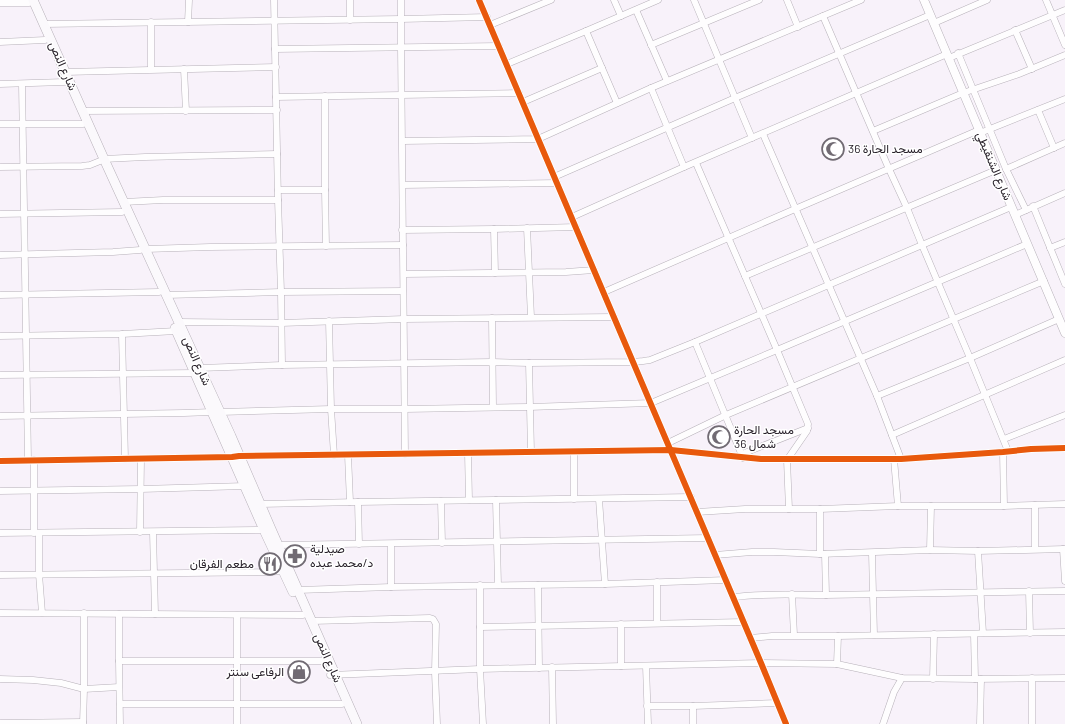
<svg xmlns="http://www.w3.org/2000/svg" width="1065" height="724" font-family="Barlow,Vazirmatn,sans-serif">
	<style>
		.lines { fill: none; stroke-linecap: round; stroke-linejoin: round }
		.minor-casing { stroke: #b7b1b9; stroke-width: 7 }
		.tertiary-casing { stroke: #b7b1b9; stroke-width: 9 }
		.secondary-casing { stroke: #b7b1b9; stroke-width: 10 }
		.minor { stroke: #fefdfe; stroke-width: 6 }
		.tertiary { stroke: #fefdfe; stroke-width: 8 }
		.secondary { stroke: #fbf9fc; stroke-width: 9 }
		.cycleway-casing { stroke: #fff; stroke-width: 8 }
		.cycleway { stroke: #e8590c; stroke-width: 6 }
		.labels { text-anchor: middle; stroke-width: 3; stroke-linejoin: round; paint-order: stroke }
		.street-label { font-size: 12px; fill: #29222b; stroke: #fff }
		.poi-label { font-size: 12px; fill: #29222b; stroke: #fff; text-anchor: start }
	</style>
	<rect width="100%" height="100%" fill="#f8f2fa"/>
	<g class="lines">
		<g class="minor-casing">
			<g id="minor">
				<polyline points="274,0 278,200 281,292 282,365"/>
				<polyline points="350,0 350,20"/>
				<polyline points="401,0 401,47 405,454"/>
				<polyline points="479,0 761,663 786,724"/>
				<polyline points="614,0 621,16"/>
				<polyline points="694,0 752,138"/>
				<polyline points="787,0 798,27"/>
				<polyline points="1046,0 1065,45"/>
				<polyline points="0,3 29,3"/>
				<polyline points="636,10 667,81"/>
				<polyline points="823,16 889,169 907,208 922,245 970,358 1008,451"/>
				<polyline points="151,22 151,69"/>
				<polyline points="188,22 189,0"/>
				<polyline points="934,23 987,0"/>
				<polyline points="44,24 401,19 487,17"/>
				<polyline points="490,25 551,0"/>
				<polyline points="1015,30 1032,69"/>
				<polyline points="586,31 617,103"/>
				<polyline points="0,42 45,40"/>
				<polyline points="651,45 759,0"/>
				<polyline points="275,49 499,46"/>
				<polyline points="958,53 1006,169 1026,210"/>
				<polyline points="949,58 1065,10"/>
				<polyline points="507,64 586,31 658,0"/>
				<polyline points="184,69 186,111"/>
				<polyline points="65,72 276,67"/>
				<polyline points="0,84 64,82"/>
				<polyline points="22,84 28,460"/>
				<polyline points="651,88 684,167"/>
				<polyline points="325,96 325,190 326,246"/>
				<polyline points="276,97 519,93"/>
				<polyline points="523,102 602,68"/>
				<polyline points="1038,110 1054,148"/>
				<polyline points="82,111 277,110"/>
				<polyline points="0,124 83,124"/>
				<polyline points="873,131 963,93 1019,74 1065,55"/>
				<polyline points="980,133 1065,99"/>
				<polyline points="763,134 877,396 901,459"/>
				<polyline points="403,141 538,139 651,88 861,0"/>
				<polyline points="104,159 145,157 277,154"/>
				<polyline points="696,163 777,350 808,424 807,431 787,460 789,509"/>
				<polyline points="0,167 82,166 90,165 100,161"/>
				<polyline points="1006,169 1065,143"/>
				<polyline points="554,177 735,98 930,15"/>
				<polyline points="403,185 557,183"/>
				<polyline points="278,190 325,190"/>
				<polyline points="124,202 163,200 278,200"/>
				<polyline points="1033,206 1065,284"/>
				<polyline points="0,214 122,212"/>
				<polyline points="1015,215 1065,193"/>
				<polyline points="572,217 684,167 947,54"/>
				<polyline points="527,228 531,317"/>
				<polyline points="494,229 495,273"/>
				<polyline points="402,230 494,229 576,227"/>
				<polyline points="1050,248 1065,242"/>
				<polyline points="146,249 210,247 403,245"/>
				<polyline points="0,255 113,252 140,250"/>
				<polyline points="404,274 566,272 594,270"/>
				<polyline points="745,276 996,170"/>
				<polyline points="604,292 795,209 979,130"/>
				<polyline points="0,295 159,292"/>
				<polyline points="166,295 281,292 403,291"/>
				<polyline points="492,318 493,407"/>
				<polyline points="329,321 331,409 334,455"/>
				<polyline points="179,322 281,323 404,319 614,317"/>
				<polyline points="122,334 125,459"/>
				<polyline points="0,336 122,334 176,331"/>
				<polyline points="695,342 743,458"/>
				<polyline points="529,363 531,452"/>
				<polyline points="200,368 282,365 492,362 529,363 633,362 643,361 650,360 695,342 1011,207"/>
				<polyline points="0,375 195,373"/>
				<polyline points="877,396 970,358 1059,319"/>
				<polyline points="220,412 331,409 405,409 529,407 651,403 777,350 1027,244"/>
				<polyline points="0,416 184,413 212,412"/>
				<polyline points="892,435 1065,360"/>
				<polyline points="1004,439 1065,415"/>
				<polyline points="668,443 726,415 1044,281"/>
				<polyline points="1003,452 1004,506"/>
				<polyline points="468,453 469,500"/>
				<polyline points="742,454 808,428"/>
				<polyline points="348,455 350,502"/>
				<polyline points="894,459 898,506"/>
				<polyline points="34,460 34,533"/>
				<polyline points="0,461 232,457 239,456 671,450 761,459 901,459 1003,452 1031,449 1065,448"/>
				<polyline points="0,491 141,489 245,486"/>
				<polyline points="574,499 574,452"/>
				<polyline points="599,499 605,584"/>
				<polyline points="496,500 498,585"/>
				<polyline points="441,501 442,543"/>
				<polyline points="358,502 359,544"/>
				<polyline points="260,504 358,502 691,497"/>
				<polyline points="1035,505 1035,549"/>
				<polyline points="697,512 745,509 820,509 898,506 1004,506 1065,504"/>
				<polyline points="140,532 141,459"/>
				<polyline points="153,532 155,614"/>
				<polyline points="0,533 264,530"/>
				<polyline points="39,533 39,574 42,613"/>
				<polyline points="391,544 391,587"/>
				<polyline points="278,545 708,538"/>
				<polyline points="1063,549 1065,581"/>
				<polyline points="930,550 931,506"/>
				<polyline points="978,551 983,633"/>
				<polyline points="872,553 874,635"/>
				<polyline points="820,554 820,509"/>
				<polyline points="825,554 826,595"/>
				<polyline points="715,555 752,552 774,552 820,554 930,550 978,551 1065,549"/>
				<polyline points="0,575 269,572 283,571"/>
				<polyline points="657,582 657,623"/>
				<polyline points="480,585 480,669 483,724"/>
				<polyline points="538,585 539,668"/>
				<polyline points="298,590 391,587 605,584 726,580"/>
				<polyline points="1029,591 1030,633"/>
				<polyline points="792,594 794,635"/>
				<path d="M733,597C764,593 795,595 826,595L1065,591"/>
				<polyline points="0,613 303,615"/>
				<polyline points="119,614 119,661 120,724"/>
				<polyline points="312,621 430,618 433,619 436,624 435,672 437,724"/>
				<polyline points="621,624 621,666"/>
				<polyline points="480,627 744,622"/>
				<polyline points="974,634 975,679"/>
				<polyline points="750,638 772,636 838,636 1065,632"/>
				<polyline points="119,661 324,661"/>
				<polyline points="837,664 838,636"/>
				<polyline points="646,666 648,724"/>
				<polyline points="552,667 553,724"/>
				<polyline points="330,675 480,669 761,663 837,664 902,678 975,679 1065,678"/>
				<polyline points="1032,678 1032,724"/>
				<polyline points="0,679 33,680 61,683 84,689 119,687"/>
				<polyline points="933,679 934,634"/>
				<polyline points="120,704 342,704"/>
				<polyline points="647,706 693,706 777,703"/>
				<polyline points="693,706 693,724"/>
				<polyline points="0,723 83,722"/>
				<polyline points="83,724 84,689 84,613"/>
				<polyline points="237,724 237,615"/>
				<polyline points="883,724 894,692 902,678"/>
				<polyline points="980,724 981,679"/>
			</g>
		</g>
		<g class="tertiary-casing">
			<polyline id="tertiary" points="924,0 1065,333"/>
		</g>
		<g class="secondary-casing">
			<g id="secondary">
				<polyline points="33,0 104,159 231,436 271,529 357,724"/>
				<polyline points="175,328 264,530 293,592"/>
			</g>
		</g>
		<use href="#minor" class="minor"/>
		<use href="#tertiary" class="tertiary"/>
		<use href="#secondary" class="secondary"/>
		<g class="cycleway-casing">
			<g id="cycleway">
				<polyline points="479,0 761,663 786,724"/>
				<polyline points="0,461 232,457 239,456 671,450 761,459 901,459 1003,452 1031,449 1065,448"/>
			</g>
		</g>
		<use href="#cycleway" class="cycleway"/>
	</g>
	<defs>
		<g id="mosque-ring" transform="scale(1.15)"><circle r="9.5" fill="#fff" stroke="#716b73" stroke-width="1.5"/><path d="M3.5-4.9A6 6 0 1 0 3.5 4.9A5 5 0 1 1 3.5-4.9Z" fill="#716b73"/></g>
		<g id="pharmacy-ring" transform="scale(1.15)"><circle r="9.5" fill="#fff" stroke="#716b73" stroke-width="1.5"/><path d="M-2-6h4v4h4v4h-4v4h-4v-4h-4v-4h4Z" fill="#716b73"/></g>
		<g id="restaurant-ring" transform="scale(1.15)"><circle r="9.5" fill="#fff" stroke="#716b73" stroke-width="1.5"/><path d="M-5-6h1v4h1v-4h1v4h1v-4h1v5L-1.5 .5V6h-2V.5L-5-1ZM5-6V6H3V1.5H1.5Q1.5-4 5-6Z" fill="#716b73"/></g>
		<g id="shop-ring" transform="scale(1.15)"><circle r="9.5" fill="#fff" stroke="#716b73" stroke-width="1.5"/><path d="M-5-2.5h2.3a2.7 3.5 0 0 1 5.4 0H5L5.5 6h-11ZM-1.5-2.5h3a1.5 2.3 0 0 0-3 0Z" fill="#716b73"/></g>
	</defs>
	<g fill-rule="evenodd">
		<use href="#mosque-ring" x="833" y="149"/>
		<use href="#mosque-ring" x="719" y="437"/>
		<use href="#pharmacy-ring" x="295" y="556"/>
		<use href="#restaurant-ring" x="270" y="564"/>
		<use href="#shop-ring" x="299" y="672"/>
	</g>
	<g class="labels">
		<g class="street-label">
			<text transform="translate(63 66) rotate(66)" y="4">شارع النص</text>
			<text transform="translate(994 166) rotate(67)" y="4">شارع الشنقيطي</text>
			<text transform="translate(197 361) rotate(66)" y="4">شارع النص</text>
			<text transform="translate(328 658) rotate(66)" y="4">شارع النص</text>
		</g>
		<g class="poi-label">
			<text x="848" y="153">مسجد الحارة 36</text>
			<text x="734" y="434">مسجد الحارة<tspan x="734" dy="14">36 شمال</tspan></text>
			<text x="310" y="553">صيدلية<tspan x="310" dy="14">د/محمد عبده</tspan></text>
			<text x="254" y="568" text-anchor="end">مطعم الفرقان</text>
			<text x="284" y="676" text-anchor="end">الرفاعى سنتر</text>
		</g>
	</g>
</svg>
